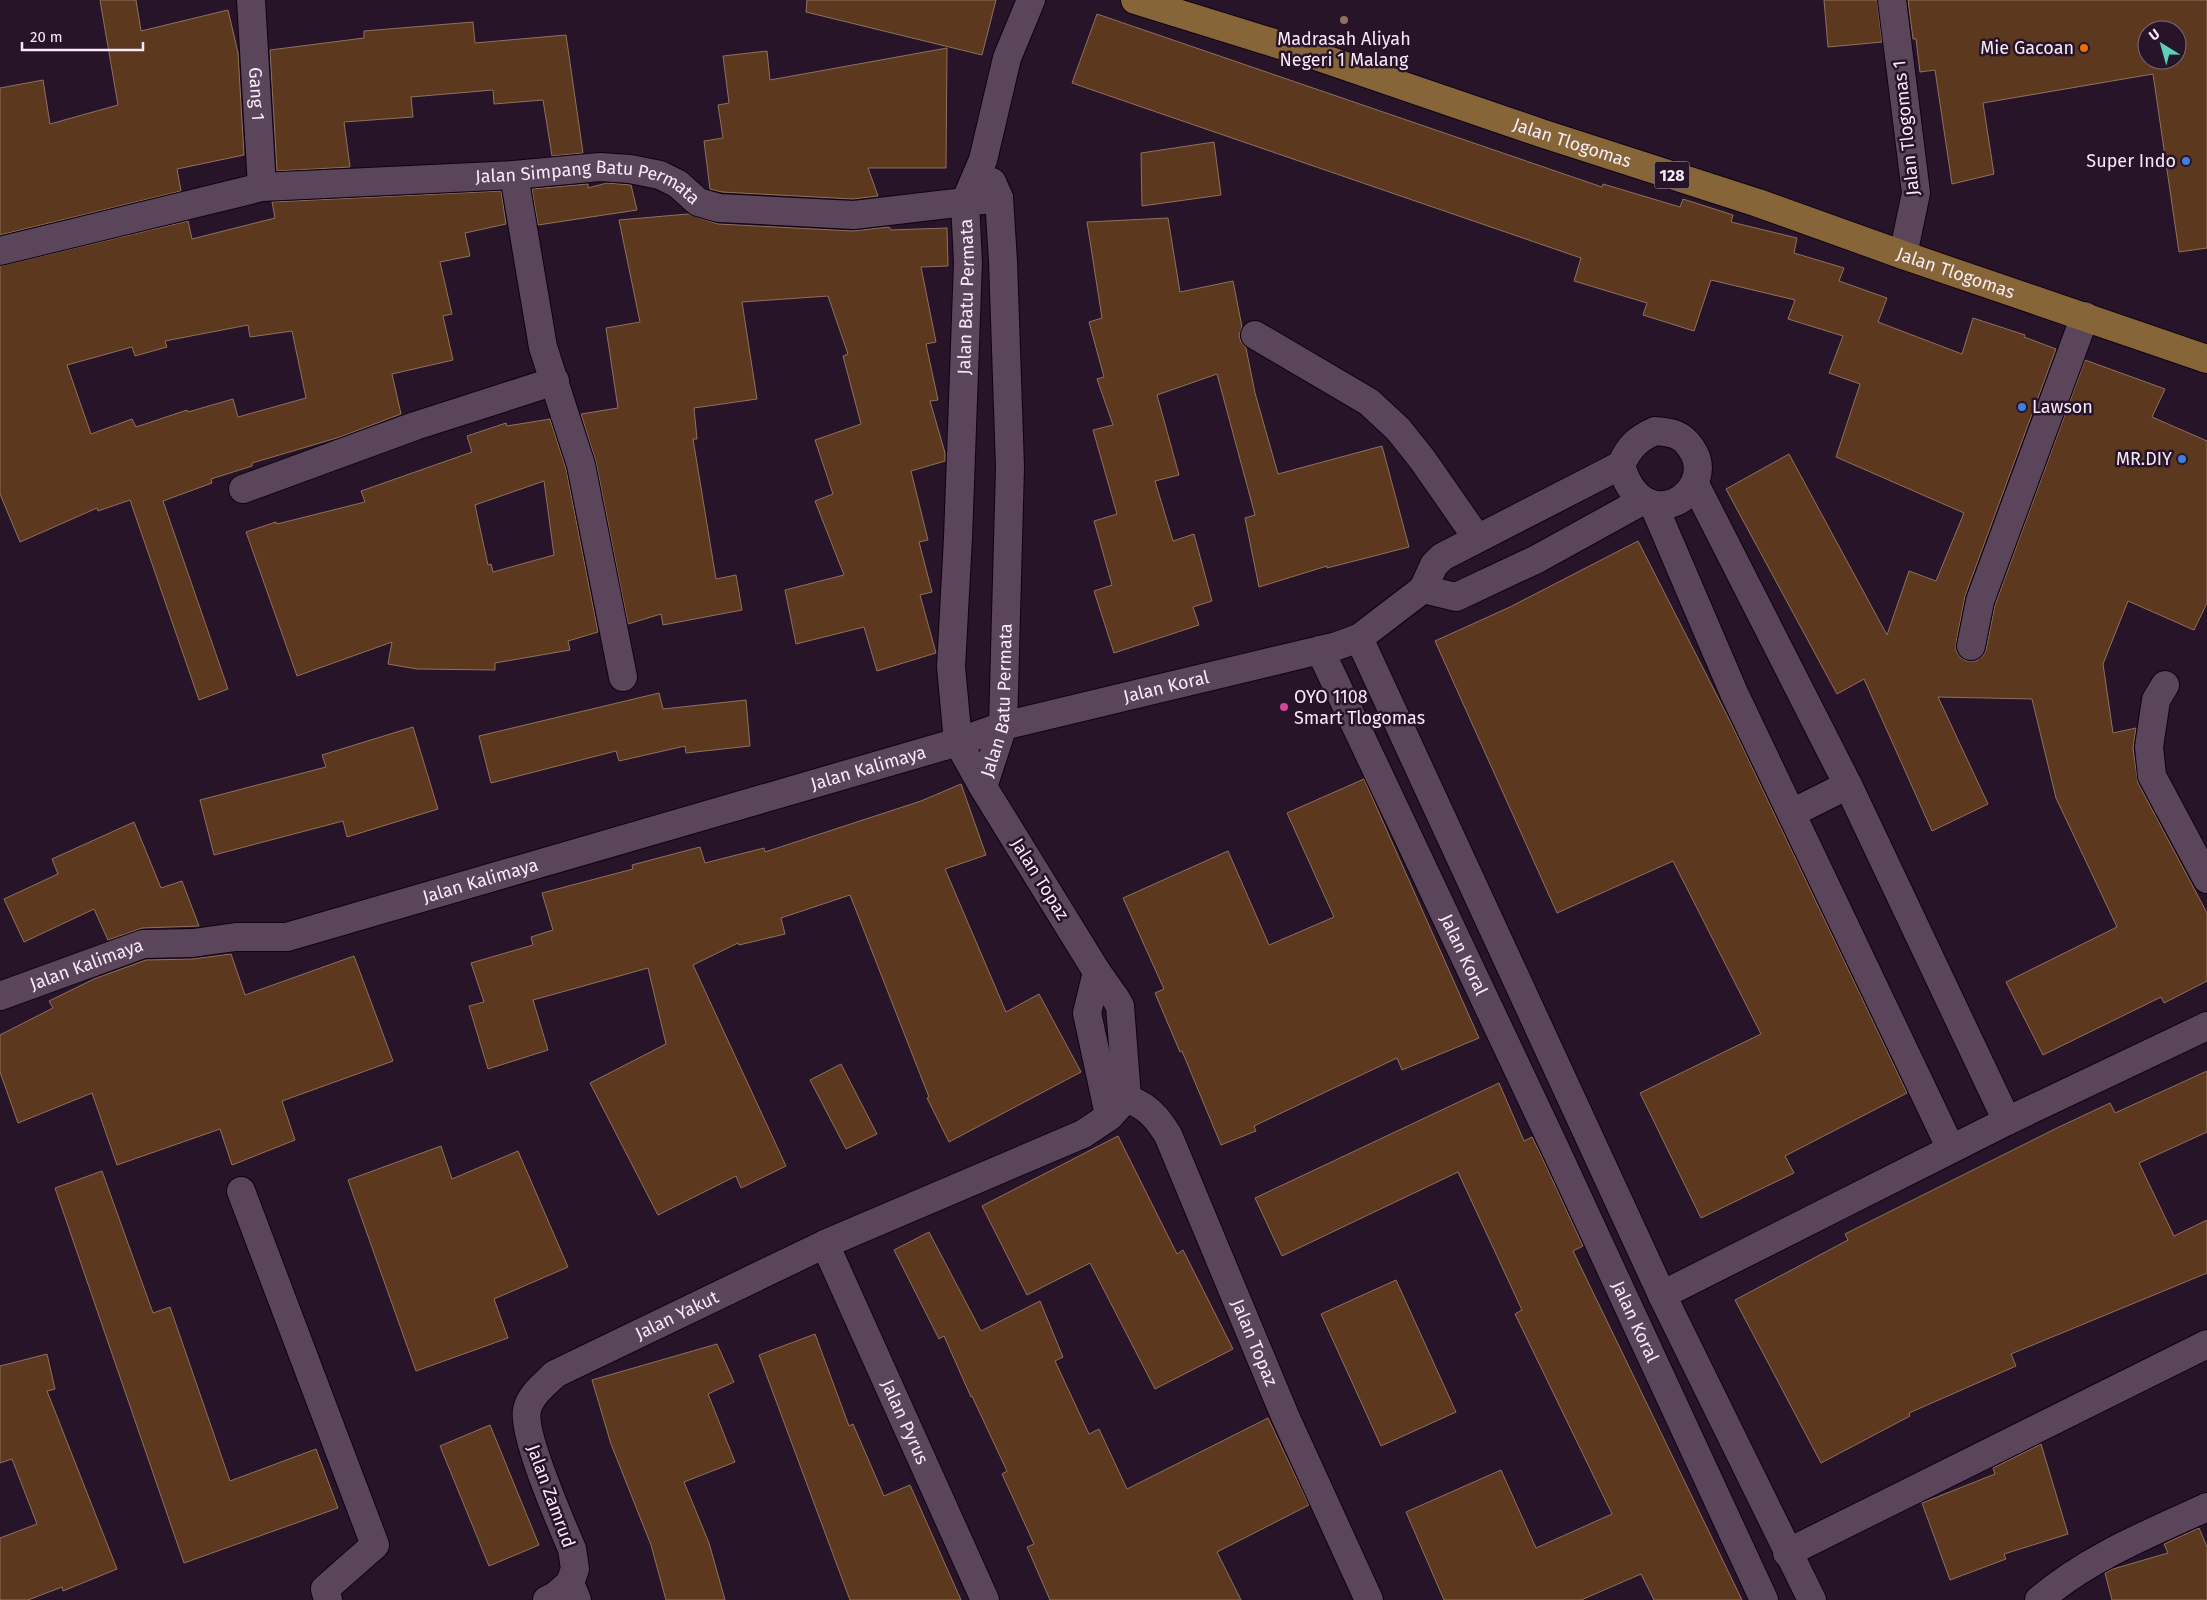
<svg xmlns="http://www.w3.org/2000/svg" width="2207" height="1600" font-family="'Fira Sans',sans-serif">
	<style>
		.building { fill: #5c381f; stroke: #8e715e; fill-rule: evenodd }
		.lines { fill: none; stroke-linecap: round; stroke-linejoin: round }
		.minor-casing { stroke: #100211; stroke-width: 30 }
		.major-casing { stroke: #100211; stroke-width: 30 }
		.minor { stroke: #5b455b; stroke-width: 28 }
		.major { stroke: #866538; stroke-width: 28 }
		.education-dot { fill: #8d6e63; stroke: #281428; stroke-width: 2 }
		.food-dot { fill: #e8710a; stroke: #281428; stroke-width: 2 }
		.shop-dot { fill: #3f7fe0; stroke: #281428; stroke-width: 2 }
		.hotel-dot { fill: #d1479c; stroke: #281428; stroke-width: 2 }
		.labels { text-anchor: middle; stroke-width: 5; stroke-linejoin: round; paint-order: stroke }
		.shield { fill: #281428; stroke: #baaaba; stroke-width: 1 }
		.shield-label { font-size: 16px; font-weight: bold; fill: #f8eaf8 }
		.poi-label { font-size: 18px; fill: #f8eaf8; stroke: #281428; text-anchor: end }
		.street-label { font-size: 18px; fill: #f8eaf8; stroke: #281428 }
	</style>
	<rect width="100%" height="100%" fill="#281428"/>
	<g class="building">
		<polygon points="100,0 136,0 141,31 228,10 238,53 244,155 177,169 181,191 0,235 0,88 43,80 50,124 118,105"/>
		<polygon points="807,0 996,0 982,55 806,12"/>
		<polygon points="1824,0 1877,0 1882,42 1828,47"/>
		<path d="M1908,0H2207V248L2179,252L2153,74L1983,103L1994,174L1952,184L1935,70L1920,72L1916,39H1913ZM2147,30H2177V60H2147Z"/>
		<polygon points="1097,14 1602,187 1603,184 1680,207 1683,199 1733,215 1731,222 1797,238 1794,253 1844,268 1839,281 1887,298 1878,322 1962,354 1973,318 2025,335 2024,337 2056,349 1965,596 1956,643 1956,651 1961,658 1967,661 1976,661 1983,656 1986,650 1995,605 2085,360 2165,389 2152,417 2207,441 2207,603 2194,630 2128,601 2103,664 2113,733 2136,728 2133,748 2138,783 2207,913 2207,981 2164,1003 2161,997 2043,1055 2006,982 2117,927 2056,798 2032,699 1938,697 1988,804 1932,831 1864,679 1837,694 1726,489 1789,454 1887,635 1909,571 1936,581 1964,513 1836,457 1860,384 1829,373 1843,336 1788,319 1795,300 1711,280 1694,331 1643,315 1647,303 1574,281 1581,258 1072,83"/>
		<polygon points="473,22 475,43 566,35 583,153 552,156 543,100 494,104 493,90 411,97 413,117 344,122 350,167 277,171 270,50 364,38 364,31"/>
		<polygon points="947,48 946,168 868,168 878,196 853,199 722,192 710,189 704,141 723,138 718,105 729,103 723,56 767,51 770,80"/>
		<polygon points="1214,142 1221,195 1142,206 1141,153"/>
		<polygon points="607,183 631,185 637,210 538,225 532,189 588,184 588,188"/>
		<path d="M501,191L506,224L465,233L470,256L440,262L452,314L443,316L453,360L392,374L401,414L340,437L252,463V466L211,479L212,483L163,501L228,689L199,700L130,500L98,511L97,508L20,542L0,494V266L188,221L192,239L275,218L272,202ZM248,325L250,337L292,331L306,398L238,417L233,399L188,412L187,410L136,427L132,419L91,434L67,365L132,347L135,356L167,347L165,341Z"/>
		<polygon points="688,214 718,224 853,231 889,227 891,230 947,228 948,266 921,267 936,342 926,344 938,400 930,401 945,453 945,461 911,471 928,540 919,542 932,592 920,595 936,653 877,671 864,627 796,644 785,590 844,575 815,501 833,494 815,440 861,424 843,356 848,354 828,296 742,302 757,399 694,408 697,439 693,439 716,579 736,575 742,610 663,625 661,614 628,624 596,462 581,414 618,408 606,328 640,322 619,220"/>
		<polygon points="1168,218 1180,292 1233,281 1242,327 1239,335 1241,342 1246,348 1255,393 1278,474 1382,446 1409,547 1327,568 1327,566 1259,587 1245,518 1255,515 1217,374 1157,395 1179,475 1155,481 1173,541 1194,534 1212,601 1193,607 1199,625 1114,653 1094,591 1112,585 1094,521 1117,514 1093,430 1113,425 1097,379 1104,377 1089,322 1102,318 1087,222"/>
		<path d="M550,419L566,469L598,632L568,641L570,650L495,663V670L417,669L388,664L392,642L297,676L246,532L276,522L277,524L365,502L361,491L472,452L467,436L506,423L507,426ZM544,481L554,555L493,572L491,564L488,565L475,505Z"/>
		<polygon points="1638,541 1731,723 1907,1093 1785,1156 1794,1173 1701,1218 1640,1093 1761,1034 1673,861 1557,913 1435,641 1510,607"/>
		<polygon points="659,693 663,709 746,700 750,746 686,753 685,746 619,761 616,751 491,783 479,736"/>
		<polygon points="413,727 438,809 347,837 343,821 214,855 200,800 326,767 322,755"/>
		<polygon points="1364,779 1479,1038 1402,1070 1397,1058 1254,1126 1256,1131 1221,1145 1182,1051 1180,1052 1155,993 1164,989 1123,898 1228,851 1269,945 1334,917 1287,813"/>
		<polygon points="961,784 986,855 945,869 1006,1012 1039,994 1081,1072 949,1142 927,1098 929,1097 850,895 781,918 785,934 739,945 738,943 693,965 786,1166 741,1188 736,1176 658,1215 590,1083 666,1044 648,968 533,1000 548,1050 488,1069 469,1006 484,1002 471,963 533,945 531,937 553,930 542,893 633,869 632,865 700,847 705,863 764,848 765,852 921,801"/>
		<polygon points="134,822 161,888 182,881 199,926 142,928 108,940 94,909 24,942 4,899 58,874 52,859"/>
		<polygon points="231,954 245,995 354,956 393,1061 282,1101 295,1140 232,1165 220,1129 117,1165 92,1093 18,1123 0,1072 0,1035 53,1008 49,1001 94,979 146,960 193,959"/>
		<polygon points="841,1064 877,1134 846,1149 810,1080"/>
		<polygon points="2207,1071 2207,1132 2139,1163 2174,1236 2207,1220 2207,1273 2011,1354 2016,1366 1909,1413 1910,1416 1821,1463 1735,1300 1848,1240 1845,1234 2057,1128 2110,1103 2115,1113"/>
		<polygon points="1499,1083 1524,1141 1532,1137 1540,1153 1583,1246 1573,1251 1742,1600 1654,1600 1641,1574 1581,1600 1444,1600 1406,1512 1501,1470 1536,1548 1612,1514 1515,1314 1522,1310 1458,1172 1282,1256 1255,1198"/>
		<polygon points="1118,1136 1177,1254 1183,1250 1233,1349 1155,1389 1090,1263 1027,1295 982,1206"/>
		<polygon points="441,1146 452,1179 518,1151 568,1267 494,1299 508,1338 416,1371 348,1180"/>
		<polygon points="102,1171 153,1313 170,1307 230,1481 316,1449 338,1508 184,1563 55,1188"/>
		<polygon points="929,1232 981,1331 1040,1301 1063,1357 1055,1361 1089,1434 1099,1429 1127,1489 1268,1418 1309,1505 1217,1552 1241,1600 1050,1600 1027,1547 1034,1544 1002,1474 1007,1471 972,1396 971,1397 944,1336 939,1339 894,1250"/>
		<polygon points="1396,1280 1456,1412 1381,1446 1321,1314"/>
		<polygon points="815,1334 849,1426 853,1424 884,1496 910,1485 961,1600 850,1600 759,1355"/>
		<polygon points="717,1344 734,1382 708,1394 735,1462 684,1482 709,1543 725,1600 666,1600 651,1545 611,1444 592,1380"/>
		<polygon points="47,1354 55,1389 47,1391 117,1569 63,1591 62,1587 28,1600 0,1600 0,1538 37,1524 12,1459 0,1463 0,1366"/>
		<polygon points="490,1425 539,1545 489,1566 440,1446"/>
		<polygon points="2041,1444 2068,1534 2004,1554 2006,1559 1950,1580 1922,1503 1995,1474 1993,1468"/>
		<polygon points="2199,1528 2207,1547 2207,1600 2112,1600 2105,1573 2113,1569 2168,1553 2164,1544"/>
	</g>
	<g class="lines">
		<g class="minor-casing">
			<g id="minor">
				<path id="s1" d="M251,0L262,187"/>
				<polyline points="1892,0 1916,193 1903,255"/>
				<polyline points="514,175 543,347 581,465 623,677"/>
				<path id="s2" d="M0,251L262,187L514,175L600,167L630,169L660,175L678,184L698,202L719,208L854,215L999,198"/>
				<polyline points="1255,335 1369,402 1398,429 1422,459 1477,538"/>
				<path d="M1655,431C1671,432 1682,434 1691,448C1721,491 1643,543 1621,465C1629,447 1637,439 1655,431Z"/>
				<polyline points="1695,484 1848,785 2007,1121"/>
				<polyline points="243,489 415,426 555,381"/>
				<polyline points="1654,506 1734,693 1951,1149"/>
				<polyline points="1423,589 1456,597 1537,559 1642,501"/>
				<polyline points="1359,638 1662,1295 1812,1600"/>
				<polyline points="1971,646 1980,601 2085,316"/>
				<polyline points="1320,650 1334,647 1359,638 1423,589 1434,565 1442,557 1621,465"/>
				<polyline points="2165,685 2156,700 2149,747 2152,776 2207,879"/>
				<path id="s3" d="M983,787L1003,726L1010,467L1003,261L999,198L992,182"/>
				<polyline points="1792,813 1848,785"/>
				<polyline points="1097,972 1087,1013 1109,1115"/>
				<path id="s4" d="M0,996L143,944L193,943L236,937H287L958,742L1003,726L1320,650L1554,1146L1764,1600"/>
				<path id="s5" d="M1108,1096C1138,1098 1153,1110 1168,1135L1285,1416L1369,1600"/>
				<polyline points="241,1191 375,1545 325,1589 328,1600"/>
				<path id="s6" d="M825,1244L985,1600"/>
				<polyline points="1662,1295 2007,1121 2207,1026"/>
				<polyline points="1787,1553 2207,1344"/>
				<polyline points="547,1600 555,1596 570,1583"/>
				<path id="s7" d="M577,1600L570,1583L575,1569L572,1549C561,1523 522,1434 527,1410C530,1395 545,1384 555,1374L825,1244L1083,1134L1110,1116L1127,1097L1120,1006L1116,999L1097,972L983,787L958,742L951,667L958,538L968,262L965,202L983,160L1007,58L1031,0"/>
				<path d="M2039,1600C2088,1558 2148,1534 2207,1507"/>
			</g>
		</g>
		<g class="major-casing">
			<g id="major">
				<path id="s8" d="M1135,0L1316,56L1544,134L1758,203L1903,255L2207,359"/>
			</g>
		</g>
		<use href="#minor" class="minor"/>
		<use href="#major" class="major"/>
	</g>
	<circle class="education-dot" cx="1344" cy="20" r="5"/>
	<circle class="food-dot" cx="2084" cy="48" r="5"/>
	<g class="shop-dot">
		<circle cx="2186" cy="161" r="5"/>
		<circle cx="2022" cy="407" r="5"/>
		<circle cx="2182" cy="459" r="5"/>
	</g>
	<circle class="hotel-dot" cx="1284" cy="707" r="5"/>
	<g class="labels">
		<rect class="shield" x="1654.5" y="161.5" width="35" height="27" rx="4"/>
		<g class="shield-label">
			<text x="1672" y="181">128</text>
		</g>
		<g class="poi-label">
			<text x="1344" y="45" text-anchor="middle">Madrasah Aliyah<tspan x="1344" dy="21">Negeri 1 Malang</tspan></text>
			<text x="2074" y="54">Mie Gacoan</text>
			<text x="2176" y="167">Super Indo</text>
			<text x="2032" y="413" text-anchor="start">Lawson</text>
			<text x="2172" y="465">MR.DIY</text>
			<text x="1294" y="703" text-anchor="start">OYO 1108<tspan x="1294" dy="21">Smart Tlogomas</tspan></text>
		</g>
		<g class="street-label">
			<text dy="6" stroke="none"><textPath href="#s1" startOffset="94">Gang 1</textPath></text>
			<text transform="translate(1906 128) rotate(-96)" y="6">Jalan Tlogomas 1</text>
			<text dy="6" stroke="none"><textPath href="#s8" startOffset="460">Jalan Tlogomas</textPath></text>
			<text dy="6" stroke="none"><textPath href="#s2" startOffset="599">Jalan Simpang Batu Permata</textPath></text>
			<text dy="6" stroke="none"><textPath href="#s8" startOffset="865">Jalan Tlogomas</textPath></text>
			<text dy="6" stroke="none"><textPath href="#s7" startOffset="1732">Jalan Batu Permata</textPath></text>
			<text dy="6" stroke="none"><textPath href="#s4" startOffset="1211">Jalan Koral</textPath></text>
			<text dy="6" stroke="none"><textPath href="#s3" startOffset="89">Jalan Batu Permata</textPath></text>
			<text dy="6" stroke="none"><textPath href="#s4" startOffset="902">Jalan Kalimaya</textPath></text>
			<text transform="translate(1040 879) rotate(58)" y="6">Jalan Topaz</text>
			<text dy="6" stroke="none"><textPath href="#s4" startOffset="498">Jalan Kalimaya</textPath></text>
			<text dy="6" stroke="none"><textPath href="#s4" startOffset="1706">Jalan Koral</textPath></text>
			<text dy="6" stroke="none"><textPath href="#s4" startOffset="92">Jalan Kalimaya</textPath></text>
			<text dy="6" stroke="none"><textPath href="#s7" startOffset="382">Jalan Yakut</textPath></text>
			<text dy="6" stroke="none"><textPath href="#s4" startOffset="2111">Jalan Koral</textPath></text>
			<text dy="6" stroke="none"><textPath href="#s5" startOffset="300">Jalan Topaz</textPath></text>
			<text dy="6" stroke="none"><textPath href="#s6" startOffset="195">Jalan Pyrus</textPath></text>
			<text transform="translate(551 1496) rotate(70)" y="6">Jalan Zamrud</text>
		</g>
	</g>
	<g transform="translate(2162 45) rotate(323)"><circle r="24" fill="#281428" stroke="#7b6a7b"/>
	<path d="M0-4L9 19L0 12L-9 19Z" fill="#5bcebc"/>
	<text y="-8" font-size="14" font-weight="bold" text-anchor="middle" fill="#f8eaf8">U</text>
	</g>
	<path d="M22 42v8h121v-8" fill="none" stroke="#f8eaf8" stroke-width="2.5"/>
	<text x="30" y="42" font-size="15" fill="#f8eaf8" stroke="#281428" stroke-width="4" paint-order="stroke">20 m</text>
</svg>
